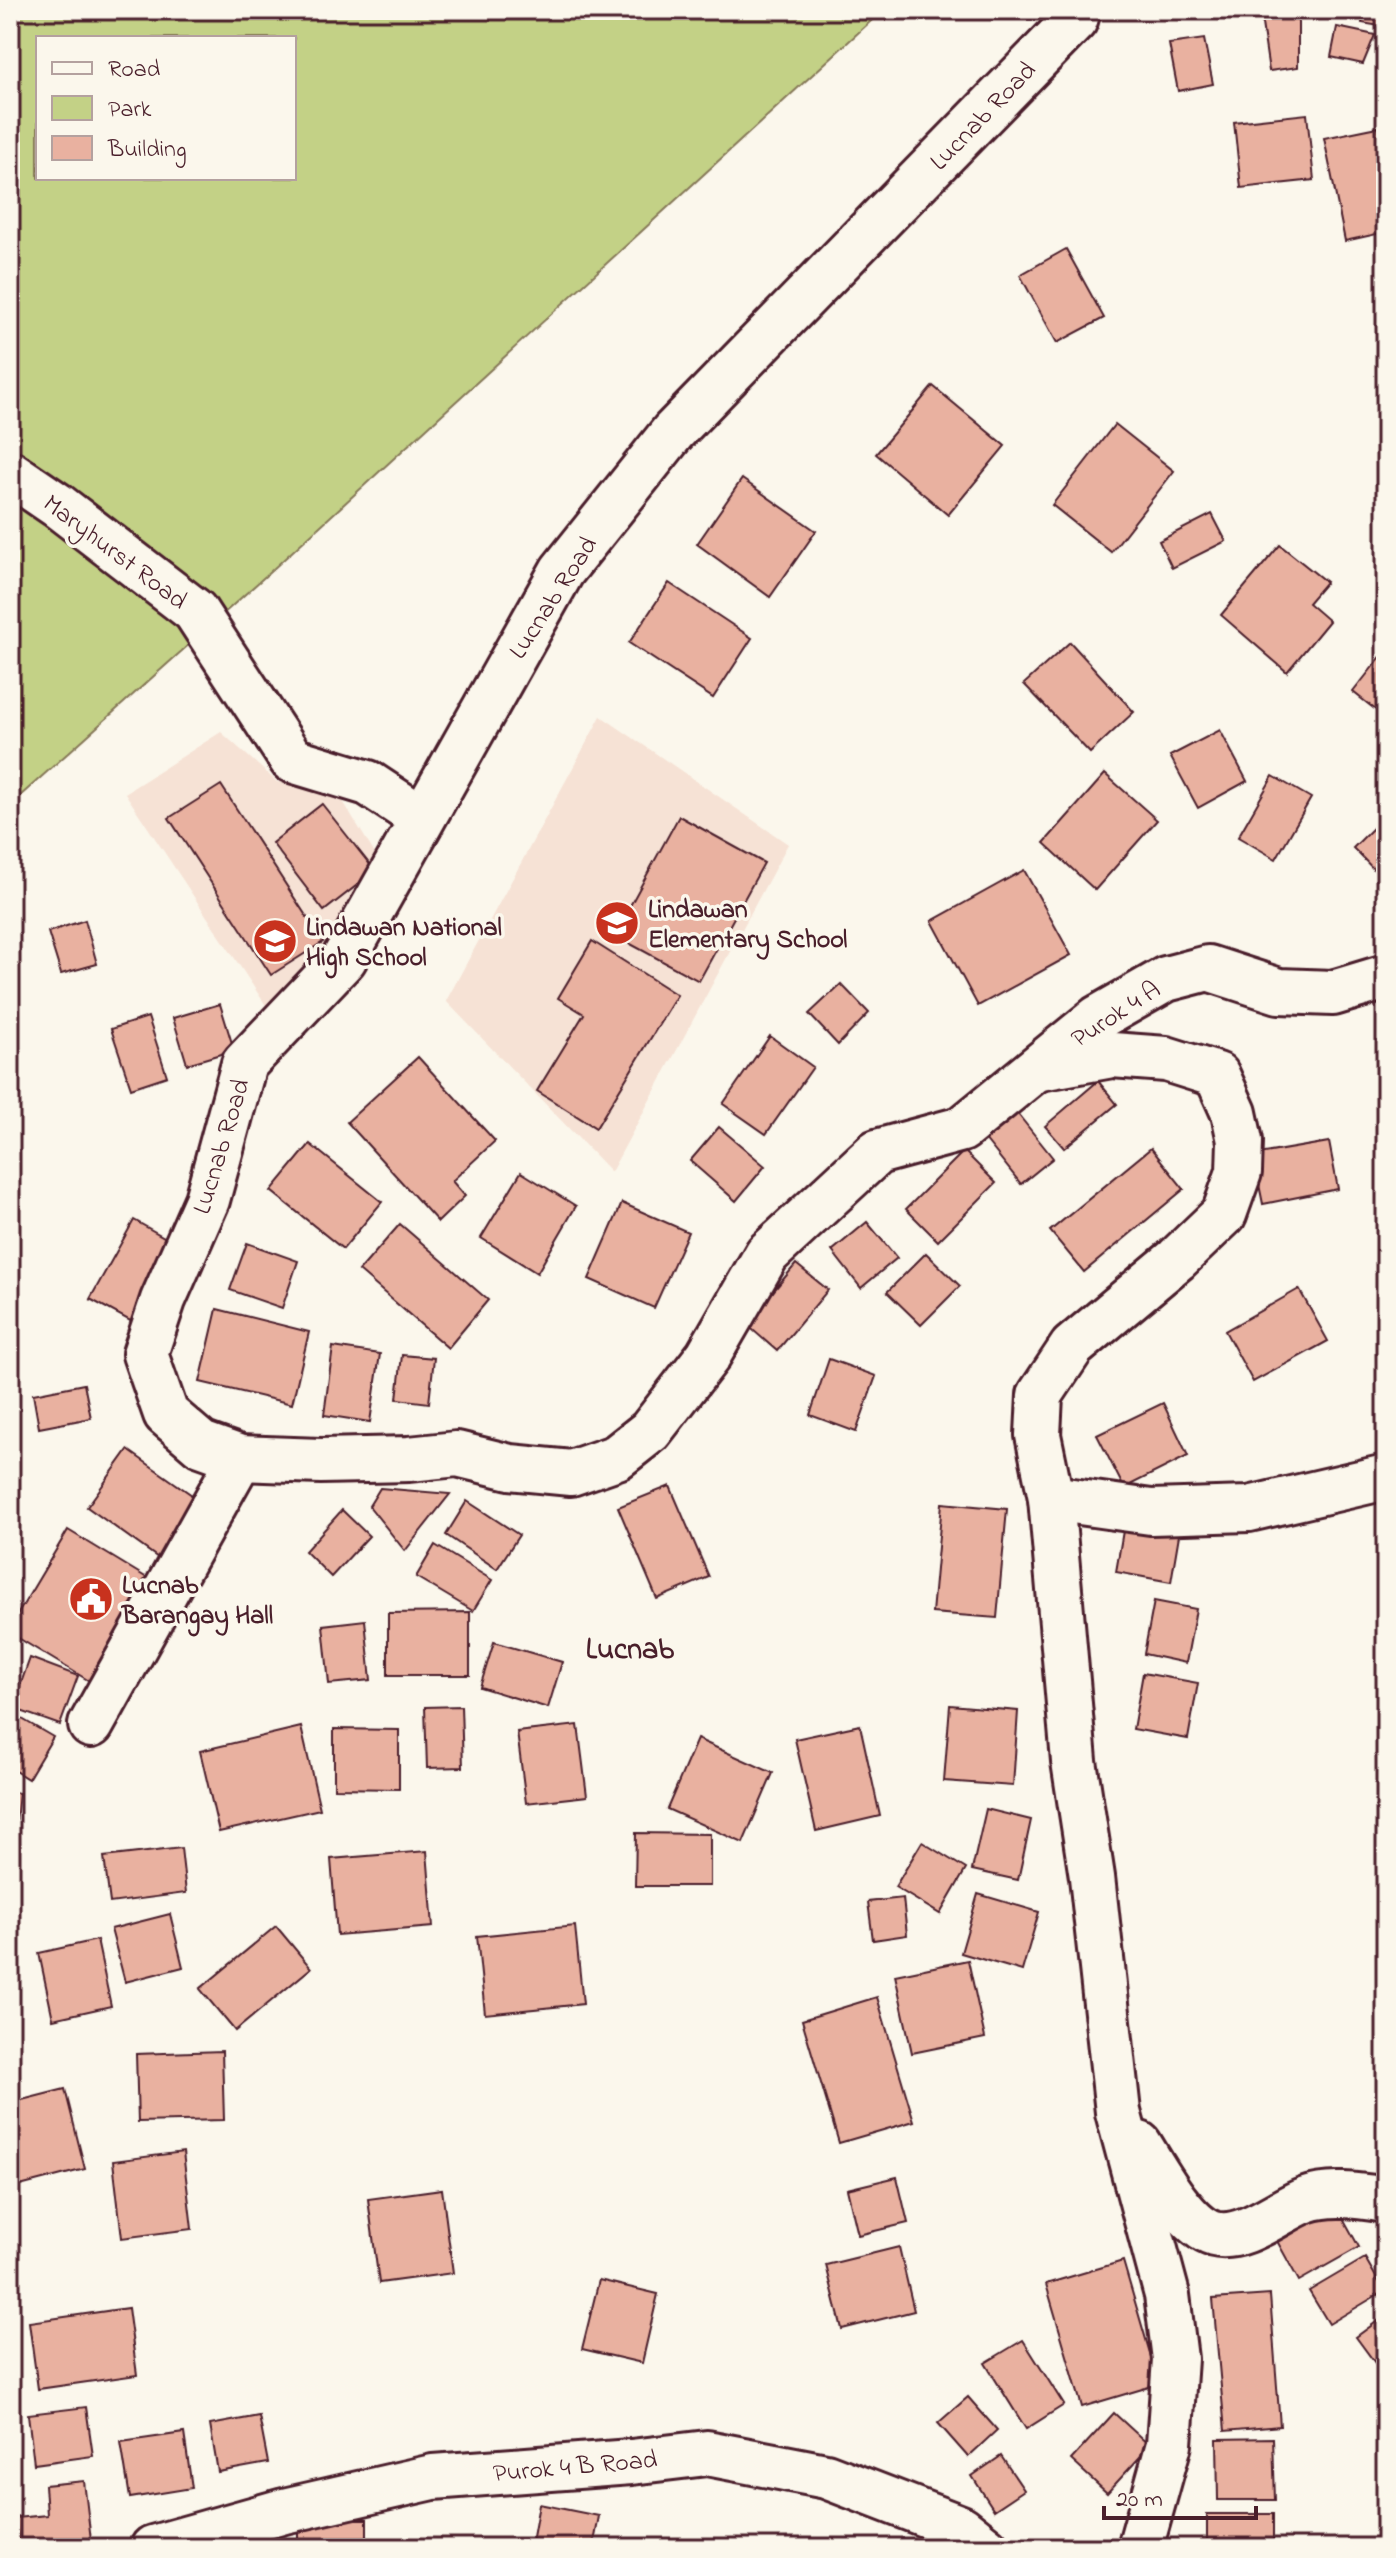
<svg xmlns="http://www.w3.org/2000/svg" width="1396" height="2558" font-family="'Indie Flower',sans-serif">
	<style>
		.built { fill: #f6e2d5 }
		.green { fill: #c3d186; stroke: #867858; stroke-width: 2; fill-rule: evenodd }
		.building { fill: #e9b1a0; stroke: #4a1f2b; stroke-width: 2 }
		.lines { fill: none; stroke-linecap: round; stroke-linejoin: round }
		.minor-casing { stroke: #4a1f2b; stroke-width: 50 }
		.minor { stroke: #fbf7ec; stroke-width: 44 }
		.labels { text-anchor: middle; stroke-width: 7; stroke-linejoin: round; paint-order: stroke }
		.street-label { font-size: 26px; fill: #4a1f2b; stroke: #fbf7ec }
		.poi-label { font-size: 26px; font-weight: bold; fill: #4a1f2b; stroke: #fbf7ec; text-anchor: start }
		.quarter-label { font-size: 30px; font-weight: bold; fill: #4a1f2b; stroke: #fbf7ec }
	</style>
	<rect width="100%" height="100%" fill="#fbf7ec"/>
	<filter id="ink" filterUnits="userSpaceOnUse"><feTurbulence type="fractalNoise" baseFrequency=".0125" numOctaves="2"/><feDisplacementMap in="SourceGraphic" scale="16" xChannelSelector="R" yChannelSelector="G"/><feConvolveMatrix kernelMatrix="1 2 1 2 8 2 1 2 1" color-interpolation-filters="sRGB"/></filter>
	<g filter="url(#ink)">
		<g class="built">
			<polygon points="601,716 788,844 611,1172 446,1001"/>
			<polygon points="221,732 277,782 335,788 384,869 271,1013 125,793"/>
		</g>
		<path class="green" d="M10,10H883L271,571L10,805ZM38,38H294V178H38Z"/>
		<g class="building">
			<polygon points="1260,10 1298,10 1298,67 1269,71"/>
			<polygon points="1364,10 1386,10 1386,27 1362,23"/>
			<polygon points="1337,27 1375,35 1363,64 1331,57"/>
			<polygon points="1204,39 1213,84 1178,91 1169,44"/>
			<polygon points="1307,114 1314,180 1241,188 1234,122"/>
			<polygon points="1378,127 1386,166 1386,232 1345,241 1324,138"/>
			<polygon points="1066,249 1104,318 1057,343 1020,275"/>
			<polygon points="933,386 1005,446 948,515 876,454"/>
			<polygon points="1115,424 1174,471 1111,552 1052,505"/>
			<polygon points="742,479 816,531 770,597 697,544"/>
			<polygon points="1212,514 1226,541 1172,568 1159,541"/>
			<polygon points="1280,545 1326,582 1308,603 1329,621 1287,672 1221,615"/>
			<polygon points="669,583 752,638 713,698 629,643"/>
			<polygon points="1070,642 1134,712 1090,753 1024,684"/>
			<polygon points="1383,654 1386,656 1386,718 1353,692"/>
			<polygon points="1220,730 1247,781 1198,808 1170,756"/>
			<polygon points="1105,774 1157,820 1095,890 1044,843"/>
			<polygon points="1273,776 1311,798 1276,859 1238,837"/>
			<polygon points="221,785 323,942 271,975 169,818"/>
			<polygon points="322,804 375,871 324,911 272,843"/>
			<polygon points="1386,815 1386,882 1353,848"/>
			<polygon points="679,816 764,863 699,981 614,935"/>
			<polygon points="1024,870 1071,955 978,1006 932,921"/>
			<polygon points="85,920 97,964 61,974 48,932"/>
			<polygon points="592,941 677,995 596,1128 537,1091 584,1014 558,998"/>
			<polygon points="841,984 869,1013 838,1045 809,1014"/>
			<polygon points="220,1004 234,1050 187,1064 173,1018"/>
			<polygon points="148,1017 167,1076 131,1088 111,1029"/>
			<polygon points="770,1036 813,1067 766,1134 723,1104"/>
			<polygon points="418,1057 495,1141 452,1181 465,1196 438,1222 347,1122"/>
			<polygon points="1098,1081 1117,1104 1064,1148 1045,1126"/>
			<polygon points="1013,1108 1053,1158 1021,1184 981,1134"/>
			<polygon points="719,1127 765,1166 736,1201 690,1161"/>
			<polygon points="1329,1142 1338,1189 1263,1204 1253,1155"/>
			<polygon points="310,1144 382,1202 343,1249 271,1191"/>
			<polygon points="1151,1148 1184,1189 1084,1272 1050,1231"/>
			<polygon points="964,1151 996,1183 938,1241 906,1209"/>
			<polygon points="521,1172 576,1206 537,1273 481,1238"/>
			<polygon points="622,1203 688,1232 654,1308 589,1279"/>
			<polygon points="134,1220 178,1245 134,1323 90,1299"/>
			<polygon points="867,1222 897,1258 861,1288 832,1251"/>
			<polygon points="400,1224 488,1300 448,1348 359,1271"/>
			<polygon points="247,1243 298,1261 282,1308 230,1290"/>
			<polygon points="926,1253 960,1286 921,1325 887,1292"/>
			<polygon points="796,1264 828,1290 777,1351 746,1324"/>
			<polygon points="1299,1289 1328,1341 1253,1382 1225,1331"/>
			<polygon points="217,1309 309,1332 292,1404 200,1382"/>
			<polygon points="333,1347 380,1354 370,1422 324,1415"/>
			<polygon points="402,1355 434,1358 429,1403 397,1399"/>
			<polygon points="829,1359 876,1376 856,1432 810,1415"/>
			<polygon points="84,1384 91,1418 39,1428 33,1394"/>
			<polygon points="1163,1403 1188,1456 1124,1488 1097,1435"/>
			<polygon points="128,1450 209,1507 168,1565 87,1507"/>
			<polygon points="670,1486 709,1577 657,1599 618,1507"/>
			<polygon points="380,1488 450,1494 405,1551 369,1506"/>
			<polygon points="467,1501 519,1535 497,1569 446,1535"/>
			<polygon points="942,1503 1007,1509 997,1618 932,1613"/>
			<polygon points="342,1510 369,1536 331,1577 305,1551"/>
			<polygon points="1125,1519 1180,1529 1171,1582 1116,1572"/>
			<polygon points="68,1530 152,1581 91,1682 10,1633 10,1627"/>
			<polygon points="435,1545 492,1580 473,1611 416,1577"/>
			<polygon points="1154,1601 1196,1609 1186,1663 1144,1654"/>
			<polygon points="470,1612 470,1675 388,1675 388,1613"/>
			<polygon points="365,1620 371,1680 329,1684 323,1625"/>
			<polygon points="494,1642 562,1662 548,1708 480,1687"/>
			<polygon points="30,1658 78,1676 60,1725 12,1708"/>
			<polygon points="1143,1673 1198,1683 1188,1739 1133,1729"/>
			<polygon points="950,1705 1018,1711 1013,1786 944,1781"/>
			<polygon points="461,1706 463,1767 427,1768 425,1707"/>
			<polygon points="10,1712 53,1737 28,1779 10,1768"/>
			<polygon points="578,1725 587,1796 526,1803 517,1732"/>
			<polygon points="860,1725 880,1816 816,1831 795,1739"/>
			<polygon points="301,1727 320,1809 219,1832 200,1751"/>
			<polygon points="334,1729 399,1730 399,1789 334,1788"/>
			<polygon points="697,1739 773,1773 743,1843 667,1809"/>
			<polygon points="10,1792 19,1793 15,1832 10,1831"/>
			<polygon points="986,1809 1031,1820 1018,1880 972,1870"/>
			<polygon points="636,1833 710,1834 710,1886 635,1886"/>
			<polygon points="922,1842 966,1869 940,1914 895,1887"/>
			<polygon points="181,1848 186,1893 110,1903 104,1857"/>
			<polygon points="427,1851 433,1927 337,1935 331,1859"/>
			<polygon points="978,1894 1039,1912 1022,1971 961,1953"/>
			<polygon points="903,1898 907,1935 873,1940 868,1902"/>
			<polygon points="170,1914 183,1967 125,1982 111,1929"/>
			<polygon points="276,1926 311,1968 235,2031 200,1989"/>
			<polygon points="575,1926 583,2004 485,2014 477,1936"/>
			<polygon points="97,1940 111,2006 53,2019 39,1953"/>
			<polygon points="968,1960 985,2038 912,2053 895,1975"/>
			<polygon points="877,1997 914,2121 839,2143 802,2020"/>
			<polygon points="222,2051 224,2120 138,2122 136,2054"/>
			<polygon points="65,2089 85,2169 16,2187 10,2164 10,2103"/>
			<polygon points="183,2152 192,2229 122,2238 113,2161"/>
			<polygon points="897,2177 908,2223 858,2235 847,2189"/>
			<polygon points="442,2189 453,2273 379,2283 368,2199"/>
			<polygon points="1337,2207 1359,2247 1299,2281 1277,2241"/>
			<polygon points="899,2247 914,2311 842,2329 826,2265"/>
			<polygon points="1365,2258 1384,2291 1329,2324 1309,2291"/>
			<polygon points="1123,2261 1159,2384 1082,2407 1046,2284"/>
			<polygon points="599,2280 658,2294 642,2363 582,2349"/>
			<polygon points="1270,2295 1280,2426 1225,2431 1213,2299"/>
			<polygon points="128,2308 137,2375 38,2389 29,2322"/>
			<polygon points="1386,2315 1386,2367 1381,2371 1356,2337"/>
			<polygon points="10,2335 15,2396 10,2397"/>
			<polygon points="1023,2340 1064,2405 1026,2429 985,2363"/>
			<polygon points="968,2397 997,2430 968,2457 938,2423"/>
			<polygon points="86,2407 93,2456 34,2464 28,2414"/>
			<polygon points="1114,2413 1150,2446 1107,2493 1071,2460"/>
			<polygon points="259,2416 268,2463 218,2472 210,2425"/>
			<polygon points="184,2433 192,2488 130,2498 121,2442"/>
			<polygon points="1273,2438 1275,2500 1218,2500 1217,2439"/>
			<polygon points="1001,2456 1024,2490 994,2510 972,2476"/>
			<polygon points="84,2481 91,2540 19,2548 16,2518 47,2515 45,2485"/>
			<polygon points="539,2504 599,2516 593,2548 531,2548"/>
			<rect x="1207" y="2514" width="66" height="34"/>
			<rect x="298" y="2519" width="69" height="29"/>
		</g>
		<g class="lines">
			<g class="minor-casing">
				<g id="minor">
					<polyline points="1078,10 1075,20 673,432 562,571 344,959 244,1064 207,1200 163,1300 145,1354 166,1414 201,1444 240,1458 321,1461 409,1459 457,1454 510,1467 571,1473 617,1457 650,1431 708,1356 767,1254 877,1152 962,1129 1098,1018 1166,979 1208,968 1279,991 1333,993 1386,977"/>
					<polyline points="10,473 57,505 195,611 292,760 368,783 421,818"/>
					<polyline points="1040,1068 1112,1055 1166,1059 1217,1075 1234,1113 1240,1141 1239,1172 1224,1214 1177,1259 1072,1347 1040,1395 1038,1435 1051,1498 1074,1761 1092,1877 1118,2112 1167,2295 1175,2359 1169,2444 1140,2548"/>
					<polyline points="1051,1498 1151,1512 1249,1509 1386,1477"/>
					<polyline points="91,1725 240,1458"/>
					<path d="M1139,2144C1155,2169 1184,2225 1214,2234C1243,2242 1281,2209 1306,2200C1331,2191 1360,2196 1386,2200"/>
					<polyline points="153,2548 284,2511 433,2477 631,2462 707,2453 826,2476 961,2528 986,2548"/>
				</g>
			</g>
			<use href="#minor" class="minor"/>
		</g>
	</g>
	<defs>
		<g id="school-disc" transform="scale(2.3)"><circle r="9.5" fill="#c8321e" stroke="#fbf7ec"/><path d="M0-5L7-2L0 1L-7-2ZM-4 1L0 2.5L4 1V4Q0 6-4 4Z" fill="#fff"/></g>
		<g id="civic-disc" transform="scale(2.3)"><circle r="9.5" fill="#c8321e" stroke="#fbf7ec"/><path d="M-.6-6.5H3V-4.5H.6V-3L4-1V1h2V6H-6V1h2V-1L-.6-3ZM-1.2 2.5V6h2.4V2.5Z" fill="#fff"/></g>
	</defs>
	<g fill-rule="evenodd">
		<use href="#school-disc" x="617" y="923"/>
		<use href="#school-disc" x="275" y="941"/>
		<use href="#civic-disc" x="91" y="1599"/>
	</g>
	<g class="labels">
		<g class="street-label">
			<text transform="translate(982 115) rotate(-46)" y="9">Lucnab Road</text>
			<text transform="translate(116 551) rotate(37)" y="9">Maryhurst Road</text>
			<text transform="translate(552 597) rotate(-57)" y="9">Lucnab Road</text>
			<text transform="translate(1115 1013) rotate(-33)" y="9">Purok 4 A</text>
			<text transform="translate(220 1146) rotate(-73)" y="9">Lucnab Road</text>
			<text transform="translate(575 2465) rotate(-5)" y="9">Purok 4 B Road</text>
		</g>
		<g class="poi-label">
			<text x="648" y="917">Lindawan<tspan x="648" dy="30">Elementary School</tspan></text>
			<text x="306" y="935">Lindawan National<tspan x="306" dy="30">High School</tspan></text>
			<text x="122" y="1593">Lucnab<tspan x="122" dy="30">Barangay Hall</tspan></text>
		</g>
		<g class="quarter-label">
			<text x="630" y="1658">Lucnab</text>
		</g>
	</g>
	<rect width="1396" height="2558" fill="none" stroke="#fbf7ec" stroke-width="40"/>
	<rect x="20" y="20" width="1356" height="2518" fill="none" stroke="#4a1f2b" stroke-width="3" filter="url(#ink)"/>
	<rect x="36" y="36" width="260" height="144" fill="#fbf7ec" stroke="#b4a19f" stroke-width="2"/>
	<rect x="52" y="62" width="40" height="12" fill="#fbf7ec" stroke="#b4a19f" stroke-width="2"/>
	<text x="108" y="76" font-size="24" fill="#4a1f2b">Road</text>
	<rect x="52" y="96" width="40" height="24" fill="#c3d186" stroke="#b4a19f" stroke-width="2"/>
	<text x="108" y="116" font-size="24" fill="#4a1f2b">Park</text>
	<rect x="52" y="136" width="40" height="24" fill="#e9b1a0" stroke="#b4a19f" stroke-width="2"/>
	<text x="108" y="156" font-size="24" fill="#4a1f2b">Building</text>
	<path d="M1104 2506v12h152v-12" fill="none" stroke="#4a1f2b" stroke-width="4"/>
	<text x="1116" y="2506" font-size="24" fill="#4a1f2b" stroke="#fbf7ec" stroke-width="6" paint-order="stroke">20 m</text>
</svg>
